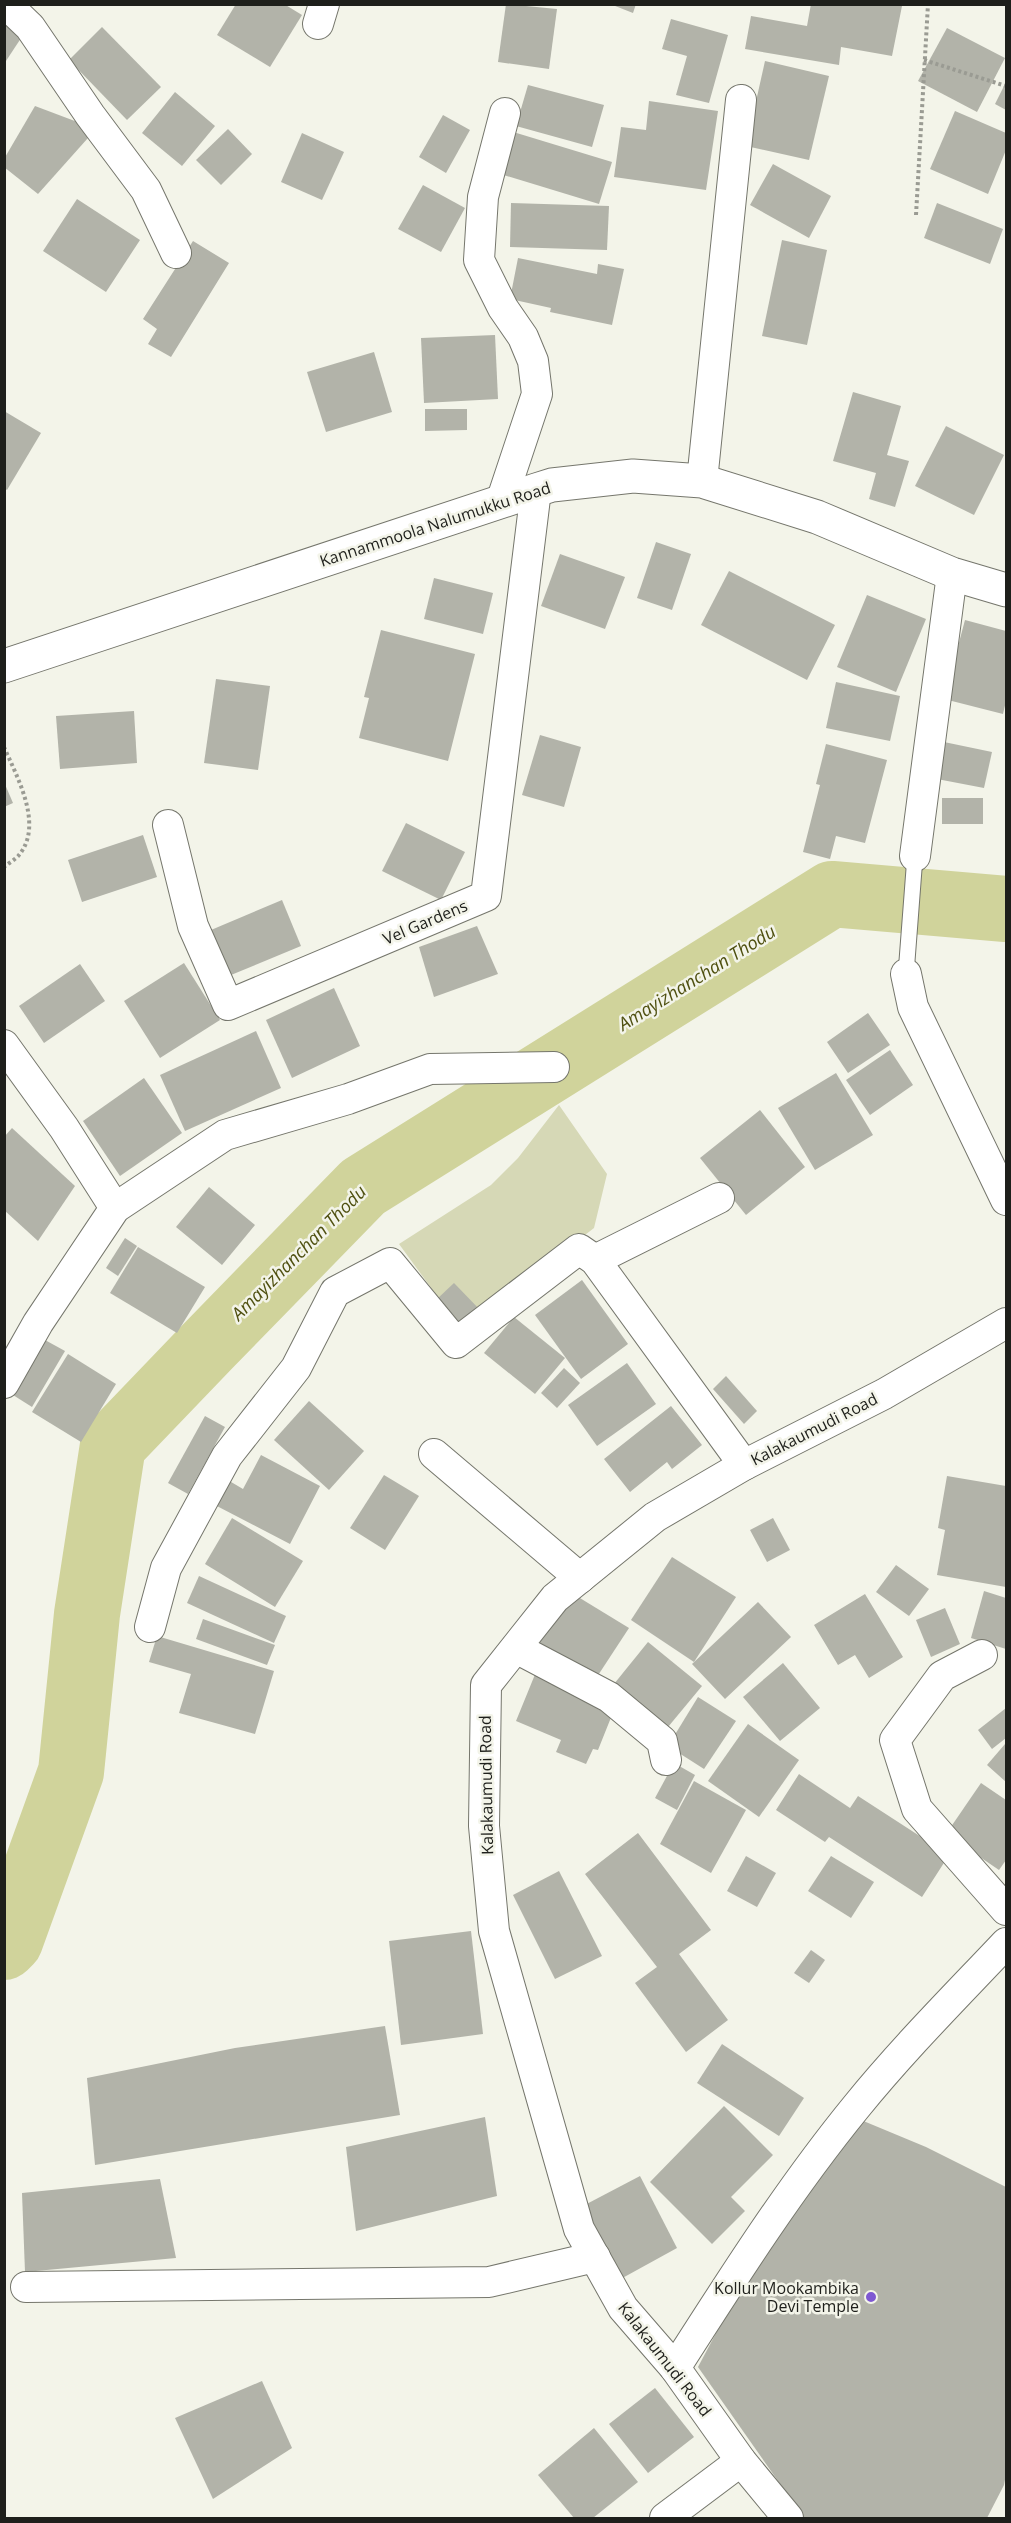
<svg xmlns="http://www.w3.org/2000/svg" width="1011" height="2523" font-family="'Open Sans',sans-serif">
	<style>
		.green { fill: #d6d8b6 }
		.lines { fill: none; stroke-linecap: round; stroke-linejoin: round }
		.river { stroke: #d0d39b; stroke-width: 66 }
		.building { fill: #b2b3a9 }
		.lane-casing { stroke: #75766c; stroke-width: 17 }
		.street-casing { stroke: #75766c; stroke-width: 32 }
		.secondary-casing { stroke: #75766c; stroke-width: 35 }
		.path { stroke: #9a9b93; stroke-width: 4; stroke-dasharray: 3 3; stroke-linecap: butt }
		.lane { stroke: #fff; stroke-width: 15 }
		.street { stroke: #fff; stroke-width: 30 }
		.secondary { stroke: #fff; stroke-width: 33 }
		.poi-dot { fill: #7e58d2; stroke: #f3f4e9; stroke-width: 2 }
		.labels { text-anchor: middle; stroke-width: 5; stroke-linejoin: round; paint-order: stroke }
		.street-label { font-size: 16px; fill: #1e1f1b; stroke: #f3f4e9 }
		.poi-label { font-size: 16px; fill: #1e1f1b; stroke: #f3f4e9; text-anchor: end }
		.water-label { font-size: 18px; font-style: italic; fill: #4f5010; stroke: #f3f4e9 }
	</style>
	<rect width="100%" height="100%" fill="#f3f4e9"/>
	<polygon class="green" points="559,1105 607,1174 594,1228 462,1330 399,1244 491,1185 518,1158"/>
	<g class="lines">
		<polyline class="river" points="4,1947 10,1941 71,1772 87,1614 113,1445 208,1346 363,1187 832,894 1006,909"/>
	</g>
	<g class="building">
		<polygon points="236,4 284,4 302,15 270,67 217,35"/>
		<polygon points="506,4 557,9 549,69 498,62"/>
		<polygon points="610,4 636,4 633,13"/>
		<polygon points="811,4 902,6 892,56 841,47 839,65 745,49 751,16 807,26"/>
		<polygon points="4,11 29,26 4,64"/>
		<polygon points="671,19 728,35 709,103 676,95 687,56 662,49"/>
		<polygon points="102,27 161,87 127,120 69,60"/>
		<polygon points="947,28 1005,58 977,112 918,81"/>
		<polygon points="765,61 829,76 809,160 746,146"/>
		<polygon points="1006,82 1006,110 995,104"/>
		<polygon points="528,85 604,105 592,147 516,126"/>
		<polygon points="175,92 215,126 182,166 142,133"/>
		<polygon points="649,101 718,111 706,190 614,177 621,127 646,130"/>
		<polygon points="35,106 96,129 38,194 4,167 4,159"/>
		<polygon points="955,111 1006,133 1006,150 988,194 930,169"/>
		<polygon points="443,115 470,130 446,173 419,157"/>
		<polygon points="228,129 252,154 221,185 196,160"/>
		<polygon points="510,131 612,162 599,204 497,173"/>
		<polygon points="302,133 344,152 322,200 281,182"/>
		<polygon points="773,164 831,196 809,238 750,205"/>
		<polygon points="423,185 465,208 441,252 398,229"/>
		<polygon points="77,199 140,240 106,292 43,251"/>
		<polygon points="511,203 609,206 607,250 510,247"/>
		<polygon points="937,203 1003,229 990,264 924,238"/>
		<polygon points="782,240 827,250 807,345 762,336"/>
		<polygon points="193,241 229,263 171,357 148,344 157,329 143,319"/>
		<polygon points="518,258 597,274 598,264 624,269 612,325 550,312 551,308 510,299"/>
		<polygon points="495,335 498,399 424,403 421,338"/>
		<polygon points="374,352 392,412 326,432 307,372"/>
		<polygon points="853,392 901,406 887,455 909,461 895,507 869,499 876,473 833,461"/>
		<polygon points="425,409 467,409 467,430 425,431"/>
		<polygon points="4,411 41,433 7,490 4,488"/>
		<polygon points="946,426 1004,455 974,515 915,486"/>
		<polygon points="656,542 691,554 672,610 637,598"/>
		<polygon points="560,554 625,577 605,629 541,606"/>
		<polygon points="729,571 835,625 807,680 701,625"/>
		<polygon points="434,578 493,593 483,634 424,619"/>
		<polygon points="867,595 926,619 896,692 837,667"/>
		<polygon points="965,620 1006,631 1006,701 1003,714 944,699"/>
		<polygon points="381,630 475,654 448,761 359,738 369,698 364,697"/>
		<polygon points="216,679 270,686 258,770 204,763"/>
		<polygon points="836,682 900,696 890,741 826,728"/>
		<polygon points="134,711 137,763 60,769 56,716"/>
		<polygon points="540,735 581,747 564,807 522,795"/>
		<polygon points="944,742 992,752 984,788 937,779"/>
		<polygon points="826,744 887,760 865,843 836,836 830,859 803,852 820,785 816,784"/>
		<polygon points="4,782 13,803 4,807"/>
		<rect x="942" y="798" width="41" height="26"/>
		<polygon points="406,823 465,852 441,900 382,871"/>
		<polygon points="143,835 157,877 82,902 68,860"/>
		<polygon points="282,900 301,946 231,975 211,930"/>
		<polygon points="477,926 498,974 434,997 419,947"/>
		<polygon points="184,963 220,1020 160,1058 124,1001"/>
		<polygon points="80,964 105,1001 44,1043 19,1006"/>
		<polygon points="334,988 360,1046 292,1078 266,1020"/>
		<polygon points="868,1013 890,1045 848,1073 827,1042"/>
		<polygon points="256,1031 281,1088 185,1131 160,1075"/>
		<polygon points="890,1050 913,1085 870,1115 846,1080"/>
		<polygon points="836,1073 873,1135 815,1170 778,1108"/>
		<polygon points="144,1078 182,1133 120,1176 83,1121"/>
		<polygon points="760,1110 805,1167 746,1215 700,1158"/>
		<polygon points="12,1128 75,1186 38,1241 4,1210 4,1137"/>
		<polygon points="209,1187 255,1225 222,1265 176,1227"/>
		<polygon points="125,1238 137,1246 118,1276 106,1268"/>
		<polygon points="138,1247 205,1287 177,1333 110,1293"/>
		<polygon points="582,1280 628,1344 581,1379 535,1315"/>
		<polygon points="454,1283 482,1312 464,1330 436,1300"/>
		<polygon points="514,1317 565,1358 535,1394 484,1353"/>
		<polygon points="45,1340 65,1351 32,1407 13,1395"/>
		<polygon points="68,1354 116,1384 81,1442 32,1412"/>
		<polygon points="627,1363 656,1404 597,1446 568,1405"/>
		<polygon points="564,1368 580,1383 557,1408 541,1393"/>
		<polygon points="726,1376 757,1411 744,1424 713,1389"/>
		<polygon points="309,1401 364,1451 329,1490 274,1440"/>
		<polygon points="671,1406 702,1445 672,1469 667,1462 630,1492 604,1459"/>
		<polygon points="205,1416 225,1427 188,1494 168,1483"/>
		<polygon points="261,1455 320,1486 290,1544 213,1504 226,1479 243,1489"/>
		<polygon points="384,1475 419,1496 385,1550 350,1528"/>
		<polygon points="947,1476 1006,1486 1006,1587 937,1575 945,1530 938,1528"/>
		<polygon points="232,1518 303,1561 275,1607 205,1564"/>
		<polygon points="773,1518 790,1550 767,1562 750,1530"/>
		<polygon points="672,1557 736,1597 694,1662 631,1620"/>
		<polygon points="896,1565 929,1589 909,1616 876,1592"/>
		<polygon points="199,1576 286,1616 274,1643 187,1603"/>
		<polygon points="984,1591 1006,1598 1006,1649 971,1638"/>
		<polygon points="570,1592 629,1628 591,1686 534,1650"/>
		<polygon points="865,1594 903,1657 869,1678 855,1655 838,1665 814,1625"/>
		<polygon points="758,1602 791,1637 725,1699 692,1664"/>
		<polygon points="945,1608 960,1644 931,1657 916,1620"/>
		<polygon points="203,1619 275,1645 267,1665 196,1639"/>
		<polygon points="157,1636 274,1671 255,1734 179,1713 191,1674 149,1662"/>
		<polygon points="648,1642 702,1686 668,1727 614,1684"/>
		<polygon points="783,1663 820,1708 780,1741 743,1697"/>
		<polygon points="536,1672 616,1705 598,1750 593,1749 586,1764 556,1752 561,1740 516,1721"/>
		<polygon points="698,1697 736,1721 704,1769 668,1746"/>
		<polygon points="1006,1708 1006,1738 992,1749 978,1730"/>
		<polygon points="748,1724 799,1760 759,1817 708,1781"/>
		<polygon points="1005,1744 1006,1746 1006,1782 987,1765"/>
		<polygon points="674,1763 695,1775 677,1810 655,1798"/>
		<polygon points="799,1774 850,1808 858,1796 949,1855 922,1897 829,1837 825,1842 776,1810"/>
		<polygon points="694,1781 746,1810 711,1873 660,1844"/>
		<polygon points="981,1783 1006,1800 1006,1860 999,1870 946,1834"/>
		<polygon points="638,1833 711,1930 679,1954 728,2020 686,2052 635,1983 657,1967 585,1874"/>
		<polygon points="746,1856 776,1873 757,1907 727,1891"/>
		<polygon points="831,1856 874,1882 851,1918 808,1891"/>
		<polygon points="559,1871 602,1956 555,1979 513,1895"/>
		<polygon points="471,1931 483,2034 401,2045 389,1941"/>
		<polygon points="811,1950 825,1960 809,1983 794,1973"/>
		<polygon points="385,2026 400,2115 95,2165 87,2078 235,2048"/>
		<polygon points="722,2044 804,2098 779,2136 697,2083"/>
		<polygon points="724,2106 773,2155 731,2197 745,2211 712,2244 650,2182"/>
		<polygon points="485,2117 497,2196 356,2231 346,2147"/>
		<polygon points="861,2120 926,2147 1006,2187 1006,2474 1004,2485 987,2518 804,2518 698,2367 773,2226"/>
		<polygon points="640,2176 677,2248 617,2281 579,2208"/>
		<polygon points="160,2179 176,2258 25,2272 22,2193"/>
		<polygon points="262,2381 292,2448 213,2499 175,2418"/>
		<polygon points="655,2388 694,2437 648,2473 609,2424"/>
		<polygon points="594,2428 638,2482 593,2518 574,2518 538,2475"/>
	</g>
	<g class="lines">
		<g class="lane-casing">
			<polyline id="lane" points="906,974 915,856"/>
		</g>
		<g class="street-casing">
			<g id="street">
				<polyline points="6,4 30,27 90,115 146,190 176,253"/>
				<polyline points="318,24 324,4"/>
				<polyline points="702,481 741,100"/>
				<polyline points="501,502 537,394 533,361 523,337 503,308 479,260 483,197 505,113"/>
				<polyline points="168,825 193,926 228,1005 486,896 536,490"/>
				<polyline points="915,856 952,574"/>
				<polyline points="906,974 913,1007 1006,1200"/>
				<polyline points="4,1045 64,1128 115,1208"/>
				<polyline points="595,1260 719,1198"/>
				<polyline points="4,1383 38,1323 115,1208 225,1135 348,1099 430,1069 554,1067"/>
				<polyline points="434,1454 580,1578"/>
				<polyline points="150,1627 166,1568 227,1456 296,1368 335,1292 390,1263 456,1343 579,1249 595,1260 744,1465"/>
				<polyline points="516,1648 609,1697 662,1741 666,1760"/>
				<polyline points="982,1655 942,1676 895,1740 917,1809 1006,1910"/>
				<polyline points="26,2287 489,2282 595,2257"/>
				<path d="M675,2368C732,2279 789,2189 856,2107C903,2049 956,1996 1006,1943"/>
				<polyline points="665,2518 741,2461"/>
				<polyline points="788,2518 741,2461 675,2368 623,2308 579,2229 494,1931 484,1826 486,1685 555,1598 655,1517 744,1465 884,1394 1006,1323"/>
			</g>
		</g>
		<g class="secondary-casing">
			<polyline id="secondary" points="4,666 536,490 552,485 633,476 702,481 817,517 952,574 1006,590"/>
		</g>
		<g class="path">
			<polyline points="924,60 1006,86"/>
			<polyline points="916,215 928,4"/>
			<path d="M4,747C17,777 44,825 19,855C16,859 9,863 4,867"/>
		</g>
		<use href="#lane" class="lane"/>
		<use href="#street" class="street"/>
		<use href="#secondary" class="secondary"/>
	</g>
	<circle class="poi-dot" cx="871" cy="2297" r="6"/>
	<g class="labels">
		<g class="street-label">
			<text transform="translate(435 524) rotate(-18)" y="6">Kannammoola Nalumukku Road</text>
			<text transform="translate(425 922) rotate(-23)" y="6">Vel Gardens</text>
			<text transform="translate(814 1429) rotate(-27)" y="6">Kalakaumudi Road</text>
			<text transform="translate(486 1785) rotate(-91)" y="6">Kalakaumudi Road</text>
			<text transform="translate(665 2359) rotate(52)" y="6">Kalakaumudi Road</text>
		</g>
		<g class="poi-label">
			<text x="859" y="2294">Kollur Mookambika<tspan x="859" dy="18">Devi Temple</tspan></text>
		</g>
		<g class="water-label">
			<text transform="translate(697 978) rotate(-32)" y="6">Amayizhanchan Thodu</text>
			<text transform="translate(299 1253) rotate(-45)" y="6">Amayizhanchan Thodu</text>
		</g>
	</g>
	<rect width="1011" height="2523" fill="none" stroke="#1e1f1b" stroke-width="12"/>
</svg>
